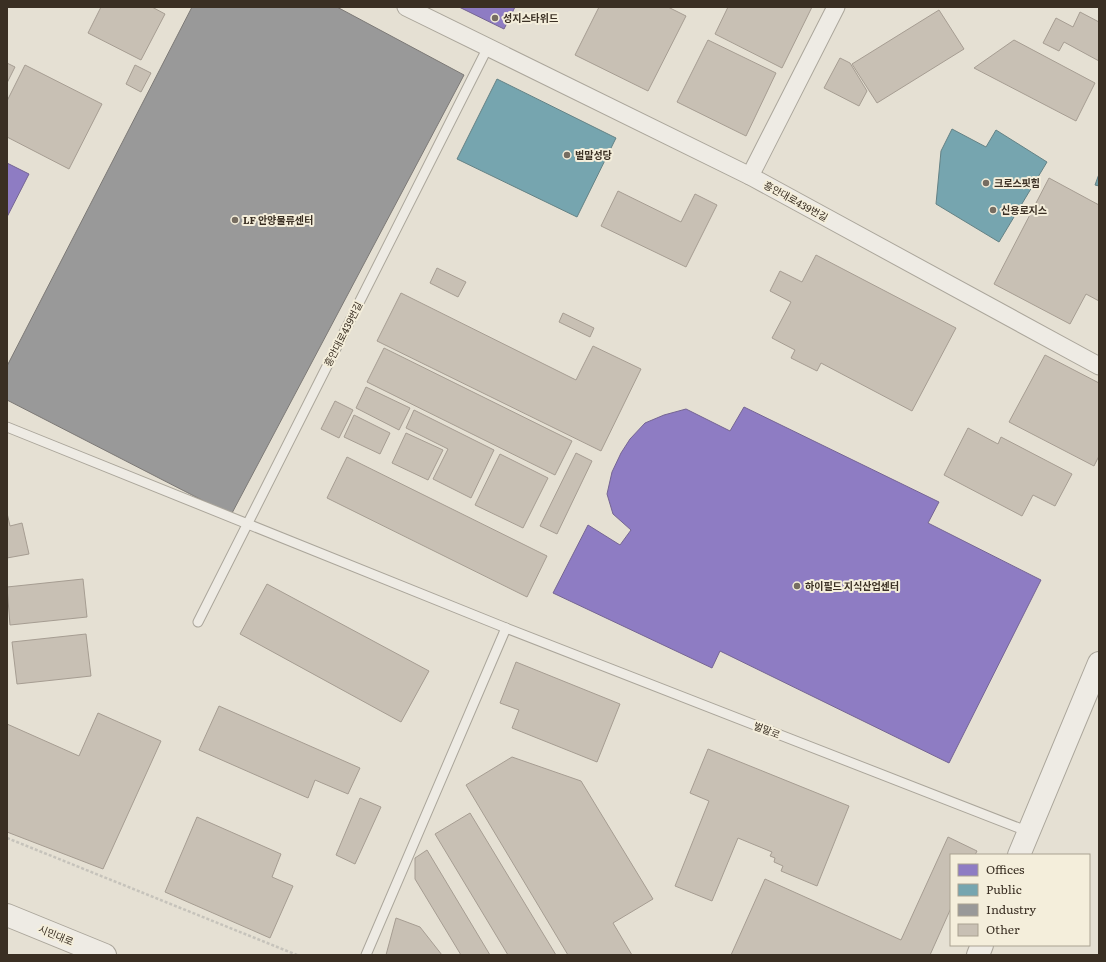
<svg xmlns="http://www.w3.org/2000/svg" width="1106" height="962" font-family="Literata,'Noto Sans KR',serif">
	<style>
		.offices { fill: #8e7cc3; stroke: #756593 }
		.public { fill: #76a5af; stroke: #648285 }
		.industry { fill: #999; stroke: #7c7976 }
		.building { fill: #c8c0b4; stroke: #a69d92 }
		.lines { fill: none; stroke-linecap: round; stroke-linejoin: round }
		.service-casing { stroke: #aba69b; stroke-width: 11 }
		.minor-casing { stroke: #aba69b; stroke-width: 19 }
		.tertiary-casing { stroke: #aba69b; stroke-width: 24 }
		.path { stroke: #c6c3bb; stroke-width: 2.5; stroke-dasharray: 3 2; stroke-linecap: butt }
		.service { stroke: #eeebe4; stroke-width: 9 }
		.minor { stroke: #eeebe4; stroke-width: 17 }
		.tertiary { stroke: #eeebe4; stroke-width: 22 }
		.poi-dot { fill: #766d61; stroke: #f4eedb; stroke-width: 1.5 }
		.labels { text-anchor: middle; stroke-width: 4; stroke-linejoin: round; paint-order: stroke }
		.poi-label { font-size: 10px; font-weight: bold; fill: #3a2f23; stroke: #f4eedb; text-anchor: start }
		.street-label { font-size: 10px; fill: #3a2f23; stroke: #f4eedb }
	</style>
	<rect width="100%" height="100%" fill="#e5e0d3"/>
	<g class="offices">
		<polygon points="459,7 515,7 504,29"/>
		<polygon points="7,163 29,174 7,217"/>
		<polygon points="744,407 939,502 928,523 1041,580 949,763 720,651 712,668 553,593 588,525 620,545 631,530 613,514 607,494 612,472 621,453 630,439 645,423 664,415 686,409 730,431"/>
	</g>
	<g class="public">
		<polygon points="497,79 616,138 577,217 457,159"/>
		<polygon points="952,129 986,147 996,130 1047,162 999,242 936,204 941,151"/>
		<polygon points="1099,174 1099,186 1095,185"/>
	</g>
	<polygon class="industry" points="192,7 337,7 464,75 231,515 7,400 7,366"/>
	<g class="building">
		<polygon points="101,7 152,7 165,14 141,60 88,33"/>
		<polygon points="599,7 668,7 686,16 648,91 575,55"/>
		<polygon points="728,7 812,7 782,68 715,34"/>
		<polygon points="939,10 964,49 877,103 852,64"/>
		<polygon points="1080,12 1099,22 1099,61 1064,42 1059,51 1043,43 1056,18 1073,27"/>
		<polygon points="708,40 776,73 746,136 677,102"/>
		<polygon points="1014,40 1095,83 1076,121 974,68"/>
		<polygon points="840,58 850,63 867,91 859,106 824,88"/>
		<polygon points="7,63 15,67 7,83"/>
		<polygon points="25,65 102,104 69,169 7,137 7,101"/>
		<polygon points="135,65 151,73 141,92 126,84"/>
		<polygon points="1049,178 1099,205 1099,301 1086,294 1070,324 994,284"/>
		<polygon points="618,191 681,222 695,194 717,205 686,267 601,226"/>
		<polygon points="816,255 956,328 912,411 821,363 817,371 791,358 795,350 772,338 791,302 770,291 780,271 802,282"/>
		<polygon points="437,268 466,282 458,297 430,283"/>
		<polygon points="401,293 576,380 593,346 641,369 601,451 377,341"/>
		<polygon points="563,313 594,328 590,337 559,322"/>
		<polygon points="384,348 572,441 555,475 367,382"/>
		<polygon points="1045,355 1099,383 1099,456 1094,466 1009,422"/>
		<polygon points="366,387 410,408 399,430 356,408"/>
		<polygon points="335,401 353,410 339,438 321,429"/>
		<polygon points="414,410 494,450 471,498 433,479 448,449 406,428"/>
		<polygon points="354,415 390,433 380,454 344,437"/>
		<polygon points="968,428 998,444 1001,437 1072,474 1055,506 1033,495 1022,516 944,475"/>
		<polygon points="406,433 443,450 428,480 392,463"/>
		<polygon points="576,453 592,461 557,534 540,526"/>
		<polygon points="500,454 548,478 523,528 475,505"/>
		<polygon points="347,457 547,556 527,597 327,498"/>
		<polygon points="7,513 10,526 22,523 29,554 7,558"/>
		<polygon points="83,579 87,617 10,625 7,587"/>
		<polygon points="267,584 429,671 401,722 240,634"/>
		<polygon points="86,634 91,676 17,684 12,642"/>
		<polygon points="516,662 620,704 597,762 512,728 519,710 500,703"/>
		<polygon points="219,706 360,768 348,794 315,780 308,798 199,750"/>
		<polygon points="98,713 161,741 103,869 7,832 7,724 79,756"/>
		<polygon points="708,749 849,806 817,886 781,871 783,866 774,862 775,858 770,856 772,852 738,838 712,901 675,886 709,801 690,793"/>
		<polygon points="512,757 581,781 653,899 613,923 632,955 568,955 466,785"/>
		<polygon points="360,798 381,807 355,864 336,855"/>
		<polygon points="470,813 556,955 508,955 435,834"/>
		<polygon points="197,817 281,854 272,877 293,886 270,938 165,892"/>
		<polygon points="948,837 977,851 975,855 951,855 951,908 930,955 731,955 765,879 901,940"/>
		<polygon points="427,850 490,955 461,955 415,879 415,858"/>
		<polygon points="396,918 420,927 442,955 386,955"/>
	</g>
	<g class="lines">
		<g class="service-casing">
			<g id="service">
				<polyline points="7,427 506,628 1029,832"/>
				<polyline points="198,622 488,47"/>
				<polyline points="366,955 506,628"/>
			</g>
		</g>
		<g class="minor-casing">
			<g id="minor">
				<polyline points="406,7 750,176 1099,366"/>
				<polyline points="750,176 836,7"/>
			</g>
		</g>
		<g class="tertiary-casing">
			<g id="tertiary">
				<polyline points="1019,855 1099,663"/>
				<polyline points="7,915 105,955"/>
				<polyline points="978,955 982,945"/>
			</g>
		</g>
		<polyline class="path" points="7,838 297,955"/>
		<use href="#service" class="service"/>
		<use href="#minor" class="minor"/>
		<use href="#tertiary" class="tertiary"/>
	</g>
	<g class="poi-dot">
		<circle cx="495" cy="18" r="4"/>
		<circle cx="567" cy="155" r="4"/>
		<circle cx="986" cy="183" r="4"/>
		<circle cx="993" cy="210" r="4"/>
		<circle cx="235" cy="220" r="4"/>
		<circle cx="797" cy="586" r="4"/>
	</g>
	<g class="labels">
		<g class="poi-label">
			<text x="503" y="22">성지스타위드</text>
			<text x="575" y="159">벌말성당</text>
			<text x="994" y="187">크로스핏힘</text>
			<text x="1001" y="214">신용로지스</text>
			<text x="243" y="224">LF 안양물류센터</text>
			<text x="805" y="590">하이필드 지식산업센터</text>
		</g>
		<g class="street-label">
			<text transform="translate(796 201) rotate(29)" y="4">흥안대로439번길</text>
			<text transform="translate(343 334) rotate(-63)" y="4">흥안대로439번길</text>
			<text transform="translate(767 730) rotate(21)" y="4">벌말로</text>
			<text transform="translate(56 935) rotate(22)" y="4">시민대로</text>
		</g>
	</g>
	<rect width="1106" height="962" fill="none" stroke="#3a2f23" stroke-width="16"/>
	<rect x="950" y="854" width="140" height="92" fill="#f4eedb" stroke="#aaa291"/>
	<rect x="958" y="864" width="20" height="12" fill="#8e7cc3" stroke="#aaa291"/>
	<text x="986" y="874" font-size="12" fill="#3a2f23">Offices</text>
	<rect x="958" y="884" width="20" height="12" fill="#76a5af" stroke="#aaa291"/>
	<text x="986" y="894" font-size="12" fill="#3a2f23">Public</text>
	<rect x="958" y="904" width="20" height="12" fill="#999999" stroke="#aaa291"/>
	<text x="986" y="914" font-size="12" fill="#3a2f23">Industry</text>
	<rect x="958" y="924" width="20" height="12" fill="#c8c0b4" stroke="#aaa291"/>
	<text x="986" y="934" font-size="12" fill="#3a2f23">Other</text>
</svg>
